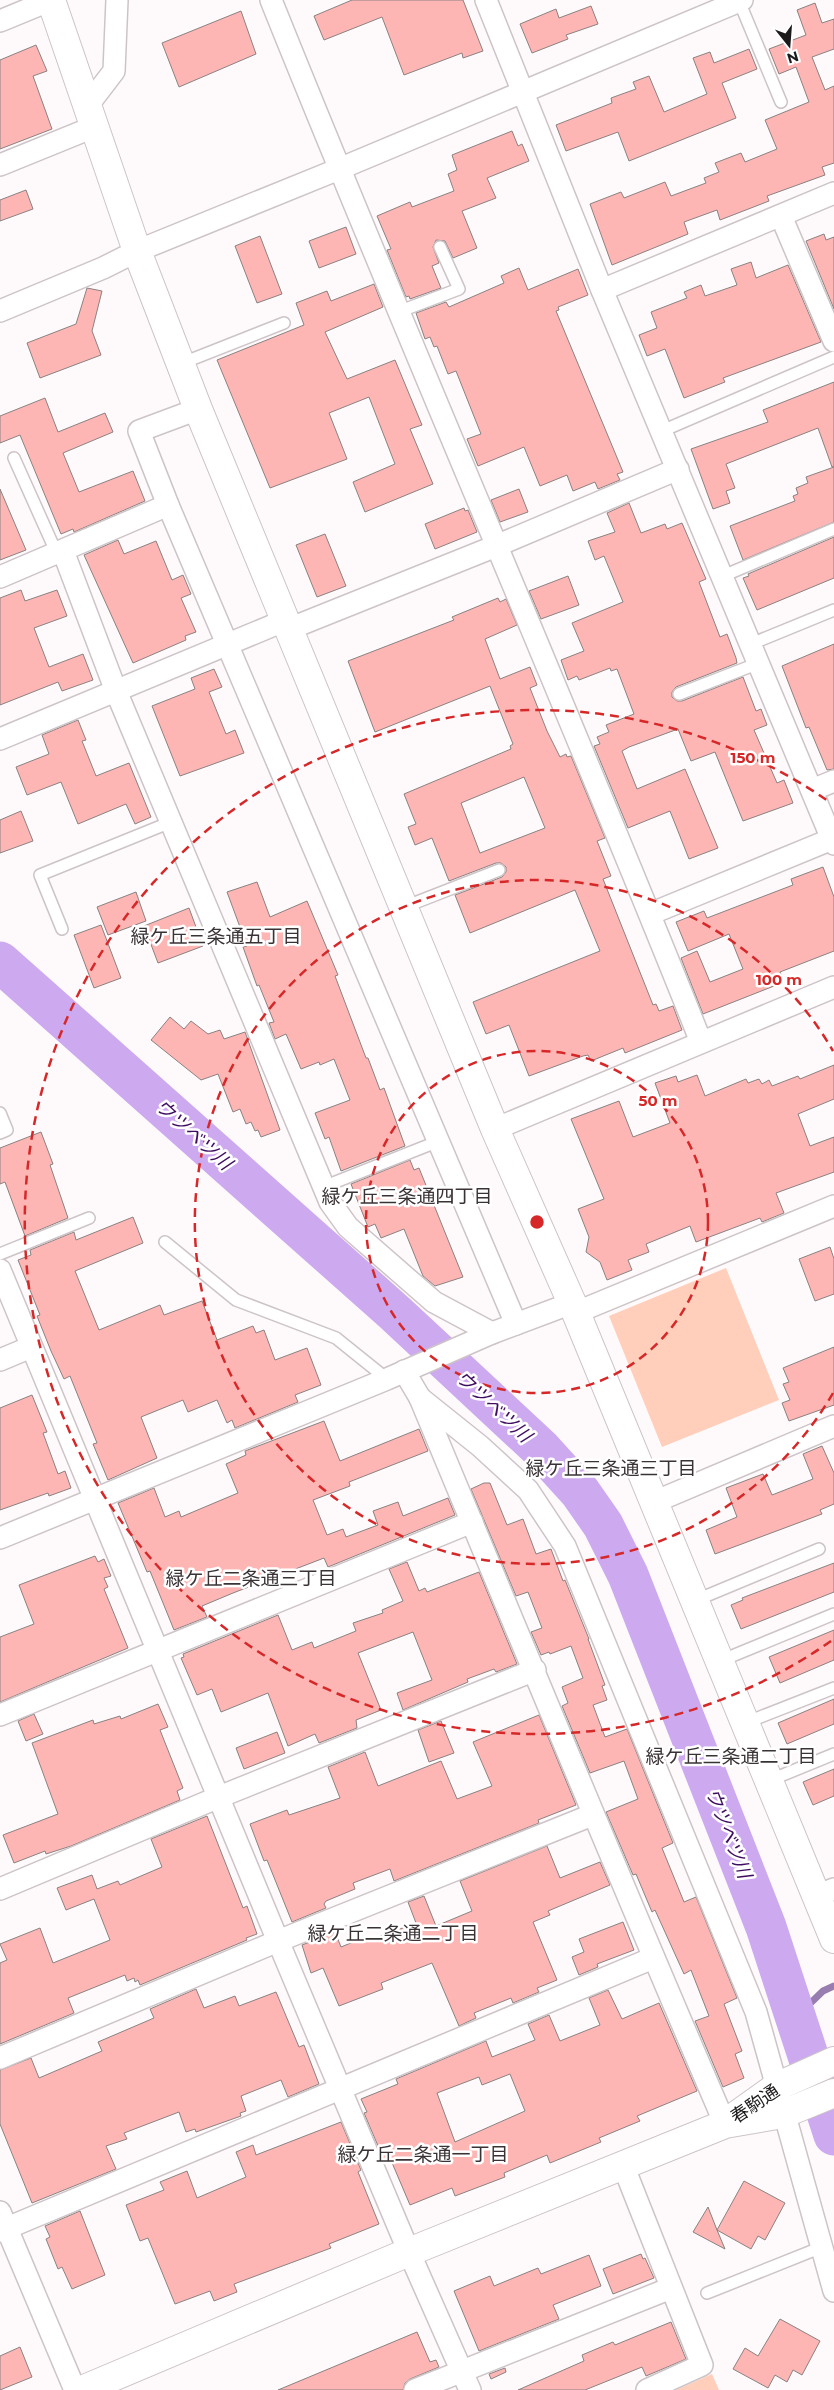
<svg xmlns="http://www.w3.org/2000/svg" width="834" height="2390" font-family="Montserrat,'Noto Sans JP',sans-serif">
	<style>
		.green { fill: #ffcfbc }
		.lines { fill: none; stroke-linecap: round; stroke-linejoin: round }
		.stream { stroke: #987eb0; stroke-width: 7 }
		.river { stroke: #cda9f0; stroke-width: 41 }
		.building { fill: #feb6b5; stroke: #8a8181; fill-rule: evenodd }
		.lane-casing { stroke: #cdc4c7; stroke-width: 14 }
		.street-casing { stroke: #cdc4c7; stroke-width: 24 }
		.secondary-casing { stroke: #cdc4c7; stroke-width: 30 }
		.lane { stroke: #fff; stroke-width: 11 }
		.street { stroke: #fff; stroke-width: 21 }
		.secondary { stroke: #fff; stroke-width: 28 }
		.ring { fill: none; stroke: #d62828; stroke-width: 2.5; stroke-dasharray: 9 6 }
		.labels { text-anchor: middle; stroke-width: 5; stroke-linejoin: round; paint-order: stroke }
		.street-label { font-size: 18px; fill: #1d1a1b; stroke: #fff }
		.neighbourhood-label { font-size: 19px; fill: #3a3336; stroke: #fff }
		.water-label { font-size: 19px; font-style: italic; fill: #400e61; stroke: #fff }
		.centre { fill: #d62828; stroke: #fff; stroke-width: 2.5 }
		.ring-label { font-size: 15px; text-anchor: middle; font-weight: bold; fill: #d62828; stroke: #fff; stroke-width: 5; stroke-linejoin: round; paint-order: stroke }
	</style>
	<rect width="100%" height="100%" fill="#fefafb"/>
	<g class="green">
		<polygon points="726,1268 779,1400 662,1447 609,1316"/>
		<polygon points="712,2374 719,2390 676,2390"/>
	</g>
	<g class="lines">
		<polyline class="stream" points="796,2017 823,1991 834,1986"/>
		<polyline class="river" points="0,962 395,1313 541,1449 580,1492 603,1525 628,1575 766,1927 834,2135"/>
	</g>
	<g class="building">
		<polygon points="352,0 463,0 483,51 463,58 462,53 404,75 382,17 324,40 314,16"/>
		<polygon points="815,3 822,23 834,19 834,49 812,57 825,90 834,86 834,163 822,167 825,175 767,196 769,201 720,220 717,210 684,222 688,234 612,265 590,204 621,192 624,198 665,182 671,196 706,183 704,178 719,172 715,163 741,153 745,162 777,149 765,120 809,102 796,67 779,74 769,49 806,35 797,10"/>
		<polygon points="591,6 598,24 566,35 568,39 532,53 520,24 556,9 559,18"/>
		<polygon points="241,11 256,54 179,87 162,43"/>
		<polygon points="36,45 47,71 33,76 52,129 0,149 0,60"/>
		<polygon points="749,49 757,69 722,83 736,118 629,161 618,132 566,151 556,125 612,103 611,98 636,89 633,82 649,76 664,112 707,94 693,58 710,52 714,63"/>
		<polygon points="512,131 518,146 522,144 529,161 487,178 496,198 462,211 477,248 453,258 445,241 436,240 433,247 439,263 432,266 441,288 410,299 409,296 406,297 387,250 391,249 377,216 410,202 412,207 454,191 448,174 457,170 452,155"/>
		<polygon points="26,190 33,209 0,221 0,200"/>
		<polygon points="346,227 356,254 319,268 309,241"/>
		<polygon points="824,234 826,240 834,237 834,309 806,241"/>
		<polygon points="260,236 282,294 257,303 235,246"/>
		<polygon points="751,262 756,278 788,265 821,342 723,378 725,382 684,398 665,349 647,356 639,335 657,328 651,312 687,298 684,292 701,285 705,296 737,285 731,269"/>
		<polygon points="519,268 528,290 578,269 588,295 558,307 559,310 556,311 623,472 617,474 620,480 598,489 595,482 573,491 567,475 540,486 524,447 478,466 467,439 481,434 456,371 448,374 437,346 434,347 430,337 425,339 416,313 446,302 449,307 504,283 501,276"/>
		<polygon points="374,284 383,307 325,332 347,379 395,360 422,425 410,429 433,484 365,512 353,482 395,464 369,397 329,413 347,459 270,488 217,360 304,325 296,303 327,291 331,301"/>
		<polygon points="87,288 102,291 92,331 101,355 40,378 27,343 76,324"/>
		<polygon points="834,382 834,466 832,467 818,428 726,464 735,488 726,491 730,503 713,509 691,449 768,422 763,410"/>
		<polygon points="45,398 58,432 105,413 113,432 63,453 79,492 133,471 145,501 74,532 73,529 61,534 20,435 0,443 0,416"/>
		<polygon points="834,467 834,522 743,560 730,526 795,501 793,496 798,494 796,488 808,483 806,477"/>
		<polygon points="0,489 26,550 0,560"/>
		<polygon points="519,489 528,512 500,522 491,500"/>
		<polygon points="629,503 641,533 665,524 667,529 682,523 706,579 699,582 720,637 727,634 736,658 737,663 676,687 672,692 672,697 677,701 682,701 743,677 756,711 761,709 767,725 754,730 777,783 784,780 793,803 743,821 715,752 691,761 678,729 629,747 622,751 637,789 685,769 718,848 689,859 670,811 628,828 594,746 600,744 597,737 609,732 606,725 634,714 617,669 611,671 610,668 579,680 577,676 568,680 561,660 584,651 572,623 623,602 604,556 595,560 588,541 615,532 607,513"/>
		<polygon points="464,508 465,511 468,510 477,532 435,549 425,524"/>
		<polygon points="325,534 346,586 317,597 296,545"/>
		<polygon points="834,537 834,578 757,610 743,578 749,576 748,574"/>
		<polygon points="118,540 124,554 156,541 172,580 183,575 191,594 181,598 196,632 185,636 186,640 133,663 84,555"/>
		<polygon points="568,576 579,605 541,619 529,591"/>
		<polygon points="21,590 25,601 57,590 67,616 34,628 49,667 83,654 93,680 62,691 58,682 0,705 0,598"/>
		<path d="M498,598L500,602L506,599L517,625L485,639L500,679L530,667L537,685L530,688L547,731L560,757L566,754L567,757L571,756L605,838L597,841L611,876L603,879L653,1005L656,1004L659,1011L673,1006L682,1030L625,1053L623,1048L591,1061L588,1055L583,1056L529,1076L509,1025L486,1034L473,1002L600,951L575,890L470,933L455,895L502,877L506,872V867L501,863H496L449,881L432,838L415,845L408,827L416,824L404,794L511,749L510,746L513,744L490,686L375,732L348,661L454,620L452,617ZM524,777L545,828L480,853L461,803Z"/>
		<polygon points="834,644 834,769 827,770 809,727 806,728 782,666"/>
		<polygon points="214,669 222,687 209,692 226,734 235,730 244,753 180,776 152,706 195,689 191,678"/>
		<polygon points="78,720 86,740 82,741 96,776 129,763 151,817 135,824 126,804 78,824 61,782 27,795 16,767 49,754 42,735"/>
		<polygon points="21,811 33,841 0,853 0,820"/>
		<polygon points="823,867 834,897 834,951 780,972 783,979 773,983 774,986 703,1014 681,958 697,951 710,982 743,969 729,934 688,951 676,922 704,911 707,918 793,885 791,879"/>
		<polygon points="257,882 270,917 307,901 338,975 335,976 366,1058 368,1058 380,1090 384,1088 405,1146 341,1171 329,1137 325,1139 315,1113 350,1100 334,1059 320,1065 319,1062 301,1069 286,1034 275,1039 269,1023 274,1022 259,985 257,986 243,947 247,946 227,892"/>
		<polygon points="136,892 146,921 108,935 97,907"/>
		<polygon points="189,908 203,946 158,963 144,926"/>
		<polygon points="101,925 121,978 94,988 74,935"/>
		<polygon points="170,1017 184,1029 191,1021 208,1034 220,1030 224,1039 245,1032 280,1130 261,1137 258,1130 255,1131 251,1122 246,1124 240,1109 233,1112 218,1074 201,1080 151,1040"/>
		<polygon points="834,1065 834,1099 798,1114 810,1146 834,1137 834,1172 776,1193 784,1213 762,1222 760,1218 696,1242 690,1226 646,1244 649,1252 628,1260 632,1270 607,1280 600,1262 586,1252 589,1237 578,1209 604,1199 571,1119 619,1101 633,1137 670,1123 655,1083 676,1076 678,1082 697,1075 705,1096 746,1079 748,1083 759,1079 762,1084 769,1080 772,1086 798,1076 800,1079"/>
		<polygon points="41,1132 53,1164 50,1165 68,1218 25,1236 5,1182 0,1184 0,1148"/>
		<polygon points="410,1160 414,1170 419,1168 463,1277 435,1286 423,1276 404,1229 381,1238 375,1224 368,1227 351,1184"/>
		<polygon points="133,1217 143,1243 75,1271 99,1330 160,1305 164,1315 202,1301 217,1340 253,1326 256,1333 264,1330 275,1360 307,1348 321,1385 295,1395 298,1402 235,1428 232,1420 227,1423 217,1400 188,1412 183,1400 141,1417 157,1458 108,1480 93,1444 97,1443 70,1376 64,1379 51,1351 37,1316 40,1315 18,1260 31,1255 30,1250 74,1232 76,1240"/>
		<polygon points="830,1247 834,1259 834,1294 815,1301 799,1259"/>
		<polygon points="834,1347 834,1405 789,1421 782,1403 790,1400 783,1384 789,1382 783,1368"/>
		<polygon points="32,1395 47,1432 43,1433 58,1474 65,1471 71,1488 49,1496 48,1493 0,1510 0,1408"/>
		<polygon points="324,1421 340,1461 419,1429 428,1451 349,1482 350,1486 313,1500 327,1535 343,1529 346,1537 378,1525 373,1511 398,1502 403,1516 448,1498 455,1515 328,1567 324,1558 233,1593 202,1606 207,1617 174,1630 150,1571 147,1572 118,1503 154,1488 165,1517 179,1511 181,1517 238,1493 226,1464 246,1455 245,1451"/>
		<polygon points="822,1446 834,1473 834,1504 820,1510 822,1514 715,1554 706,1530 737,1517 726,1488 763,1474 772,1495 813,1479 803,1454"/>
		<polygon points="484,1483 490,1483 507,1525 523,1519 536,1554 551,1549 563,1581 565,1580 589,1639 588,1639 605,1685 602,1686 607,1700 593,1705 605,1737 627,1729 673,1843 662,1848 684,1902 696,1897 737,1998 724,2004 742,2051 735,2054 744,2078 723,2087 695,2021 709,2016 691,1970 684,1974 655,1910 652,1912 636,1874 633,1875 606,1812 638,1799 624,1761 590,1773 562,1706 568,1703 562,1687 583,1678 571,1646 550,1654 549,1652 541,1655 531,1632 542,1628 528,1592 516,1596 471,1489"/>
		<polygon points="95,1556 98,1562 104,1559 111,1576 104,1578 108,1587 104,1589 128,1648 0,1702 0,1637 34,1624 19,1585"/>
		<polygon points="407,1562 419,1591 425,1588 427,1592 479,1572 517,1664 496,1672 494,1669 467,1679 468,1682 403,1710 397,1693 432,1680 413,1632 358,1653 381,1710 356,1720 357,1728 319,1743 315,1734 288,1746 268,1693 221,1712 212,1689 197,1695 181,1658 184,1657 183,1654 278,1615 292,1650 312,1642 314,1648 356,1631 353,1623 383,1613 382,1610 403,1601 389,1569"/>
		<polygon points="834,1563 834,1592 741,1629 731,1605 743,1600 742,1598"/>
		<polygon points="834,1630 834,1660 780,1683 769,1657"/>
		<polygon points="834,1699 834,1724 787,1744 778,1723"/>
		<polygon points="158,1704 168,1727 160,1730 183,1788 177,1791 180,1800 71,1846 46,1854 45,1851 14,1863 3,1835 58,1814 32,1743 93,1720 94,1724 120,1716 121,1719"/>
		<polygon points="34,1714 43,1734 26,1741 18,1721"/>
		<polygon points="539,1715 576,1805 538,1820 539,1823 394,1881 390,1869 353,1883 355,1889 326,1901 324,1904 326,1908 292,1922 267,1860 264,1861 250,1824 287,1810 289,1815 340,1798 328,1767 365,1752 378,1786 441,1761 457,1799 492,1786 473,1742"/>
		<polygon points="441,1721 454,1753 429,1762 418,1730"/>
		<polygon points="277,1732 285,1753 244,1769 236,1748"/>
		<polygon points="834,1769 834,1796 813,1805 803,1782"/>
		<polygon points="207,1816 243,1908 247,1906 257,1934 246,1938 247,1940 140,1985 138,1980 135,1982 134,1978 127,1981 125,1975 68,1998 74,2013 0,2044 0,1963 7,1960 0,1944 40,1928 53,1963 110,1940 94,1899 66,1910 57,1888 92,1875 97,1889 118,1881 120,1885 162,1867 151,1839"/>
		<polygon points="547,1846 560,1878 600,1862 610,1885 548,1911 550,1915 533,1922 557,1980 537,1988 539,1992 513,2003 511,1998 474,2013 476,2018 459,2026 432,1963 381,1983 383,1989 339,2006 323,1968 311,1973 302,1945 335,1932 341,1947 363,1938 365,1942 416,1923 408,1902 424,1896 436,1926 472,1911 460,1881"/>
		<polygon points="623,1922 634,1950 597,1964 598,1967 579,1975 572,1957 584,1952 579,1939"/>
		<polygon points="196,1989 204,2008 235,1996 239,2006 276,1992 299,2047 304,2045 319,2084 288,2097 281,2080 241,2096 246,2111 240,2113 241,2116 196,2132 195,2129 186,2132 179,2112 124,2133 127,2139 106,2146 116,2169 32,2203 0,2124 0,2070 31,2058 39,2078 102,2051 98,2042 154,2018 150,2009"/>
		<path d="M608,1990L622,2019L659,2003L697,2091L637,2116L640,2121L599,2138L601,2142L550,2163L547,2155L504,2173L505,2177L455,2196L452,2188L410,2205L390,2158L384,2160L364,2113L367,2112L361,2099L398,2084L396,2079L486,2041L492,2057L535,2040L528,2024L549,2015L560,2041L600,2025L589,1998ZM510,2074L525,2111L455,2142L437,2093L479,2077L482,2085Z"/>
		<polygon points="341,2122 361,2170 358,2172 379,2224 329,2244 331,2248 234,2284 237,2292 214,2301 210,2291 175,2304 148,2238 140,2241 126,2205 164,2190 160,2182 187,2171 197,2198 246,2177 236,2152 253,2145 256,2155"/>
		<polygon points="744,2181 785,2203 765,2240 758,2236 751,2249 717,2230 725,2249 693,2232 708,2207 717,2230"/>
		<polygon points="80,2211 105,2275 72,2289 62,2267 58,2269 46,2239 50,2237 45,2226"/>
		<polygon points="641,2254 643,2259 645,2258 654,2278 613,2294 603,2269"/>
		<polygon points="589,2255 601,2286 553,2305 559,2319 479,2351 454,2291 490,2276 494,2286 538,2268 541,2274"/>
		<polygon points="780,2319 820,2341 802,2375 793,2370 787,2382 775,2375 768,2388 733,2369 745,2348 758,2356"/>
		<polygon points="671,2322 686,2359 665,2368 646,2376 642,2367 585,2390 518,2390 584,2361 582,2355 613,2342 615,2345"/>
		<polygon points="417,2332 430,2362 436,2360 439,2367 410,2379 405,2383 403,2390 278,2390"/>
		<polygon points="20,2347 32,2377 0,2390 0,2356"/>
		<polygon points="505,2368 506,2372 491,2379 489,2374"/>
	</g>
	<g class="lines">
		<g class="lane-casing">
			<g id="lane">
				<polyline points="739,1 781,102"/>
				<polyline points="398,312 459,289 440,247"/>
				<polyline points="180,364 284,323"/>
				<polyline points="662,431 834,357"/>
				<polyline points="14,458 57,554"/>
				<polyline points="723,576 834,529"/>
				<polyline points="751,644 834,610"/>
				<polyline points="679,694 759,663"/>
				<polyline points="404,907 499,870"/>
				<polyline points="62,929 40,875 171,822"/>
				<polyline points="0,1113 7,1130 0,1133"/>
				<polyline points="323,1187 439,1141"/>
				<polyline points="165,1242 236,1300 336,1338 387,1379"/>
				<polyline points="0,1254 89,1218"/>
				<polyline points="694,1601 819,1549"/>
				<polyline points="720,1661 834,1614"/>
				<polyline points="745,1723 834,1688"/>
				<polyline points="768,1781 834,1754"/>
				<polyline points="707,2293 822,2247"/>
			</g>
		</g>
		<g class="street-casing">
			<g id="street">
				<path d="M271,0C411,349 562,693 701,1042"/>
				<polyline points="486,0 602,290 834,844"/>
				<polyline points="0,21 51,0"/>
				<polyline points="88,105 114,71 117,0"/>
				<polyline points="0,165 96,126"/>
				<polyline points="781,216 834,341"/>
				<polyline points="602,290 834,193"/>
				<polyline points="0,311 103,268 137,251 339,169 742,0"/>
				<polyline points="198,409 139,431 168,505 516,1324"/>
				<polyline points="63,551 116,691 330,1202 348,1227 434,1302 492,1333"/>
				<polyline points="0,577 168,505"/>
				<polyline points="289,629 496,546 678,469"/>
				<polyline points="0,739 286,620"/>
				<polyline points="812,790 834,781"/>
				<polyline points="650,914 832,839"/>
				<polyline points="495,1129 834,987"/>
				<polyline points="0,1270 278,1941 409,2252 470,2390"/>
				<polyline points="575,1313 834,1206"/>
				<polyline points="0,1360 31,1347"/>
				<path d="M404,1371L420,1398C521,1640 621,1883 725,2124"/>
				<polyline points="420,1398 480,1446 528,1490 565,1546 756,2012 834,2291"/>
				<polyline points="652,1503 834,1426"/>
				<polyline points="0,1538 387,1379 492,1333 572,1303"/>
				<polyline points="0,1715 472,1522"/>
				<polyline points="0,1889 219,1797 535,1670"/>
				<polyline points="816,1896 834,1889"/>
				<polyline points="0,2058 278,1941 592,1815"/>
				<polyline points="623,2165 702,2365 647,2390"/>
				<polyline points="0,2212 75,2390"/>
				<polyline points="0,2231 653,1958"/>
				<polyline points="415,2390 671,2288"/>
			</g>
		</g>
		<g class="secondary-casing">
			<g id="secondary">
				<polyline points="51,0 137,251 198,409 495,1129 572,1303 834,1939"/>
				<polyline points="730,2120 776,2087 834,2061"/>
				<polyline points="82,2390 409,2252 725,2124 783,2114 834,2093"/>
			</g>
		</g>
		<use href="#lane" class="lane"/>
		<use href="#street" class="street"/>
		<use href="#secondary" class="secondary"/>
	</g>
	<g class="ring">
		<circle cx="537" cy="1222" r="171"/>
		<path d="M833 1393A342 342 0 1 1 833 1051"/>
		<path d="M831 1641A512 512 0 1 1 831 803"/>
	</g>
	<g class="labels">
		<g class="street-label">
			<text transform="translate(755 2104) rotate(-34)" y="6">春駒通</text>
		</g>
		<g class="neighbourhood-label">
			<text x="216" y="943">緑ケ丘三条通五丁目</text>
			<text x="407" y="1203">緑ケ丘三条通四丁目</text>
			<text x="611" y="1475">緑ケ丘三条通三丁目</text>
			<text x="251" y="1585">緑ケ丘二条通三丁目</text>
			<text x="731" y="1763">緑ケ丘三条通二丁目</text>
			<text x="393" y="1940">緑ケ丘二条通二丁目</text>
			<text x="423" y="2161">緑ケ丘二条通一丁目</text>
		</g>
		<g class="water-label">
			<text transform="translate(194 1134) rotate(42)" y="7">ウツベツ川</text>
			<text transform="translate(494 1406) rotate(43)" y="7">ウツベツ川</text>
			<text transform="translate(729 1833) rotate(69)" y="7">ウツベツ川</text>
		</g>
	</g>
	<circle cx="537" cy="1222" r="8" class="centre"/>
	<g class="ring-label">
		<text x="753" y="763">150 m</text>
		<text x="779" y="985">100 m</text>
		<text x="658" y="1106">50 m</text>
	</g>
	<g transform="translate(789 45) rotate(163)" stroke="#ffffff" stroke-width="4" paint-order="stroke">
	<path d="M0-4L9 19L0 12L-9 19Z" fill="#1d1a1b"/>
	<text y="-8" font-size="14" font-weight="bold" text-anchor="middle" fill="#1d1a1b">N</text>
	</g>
</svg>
